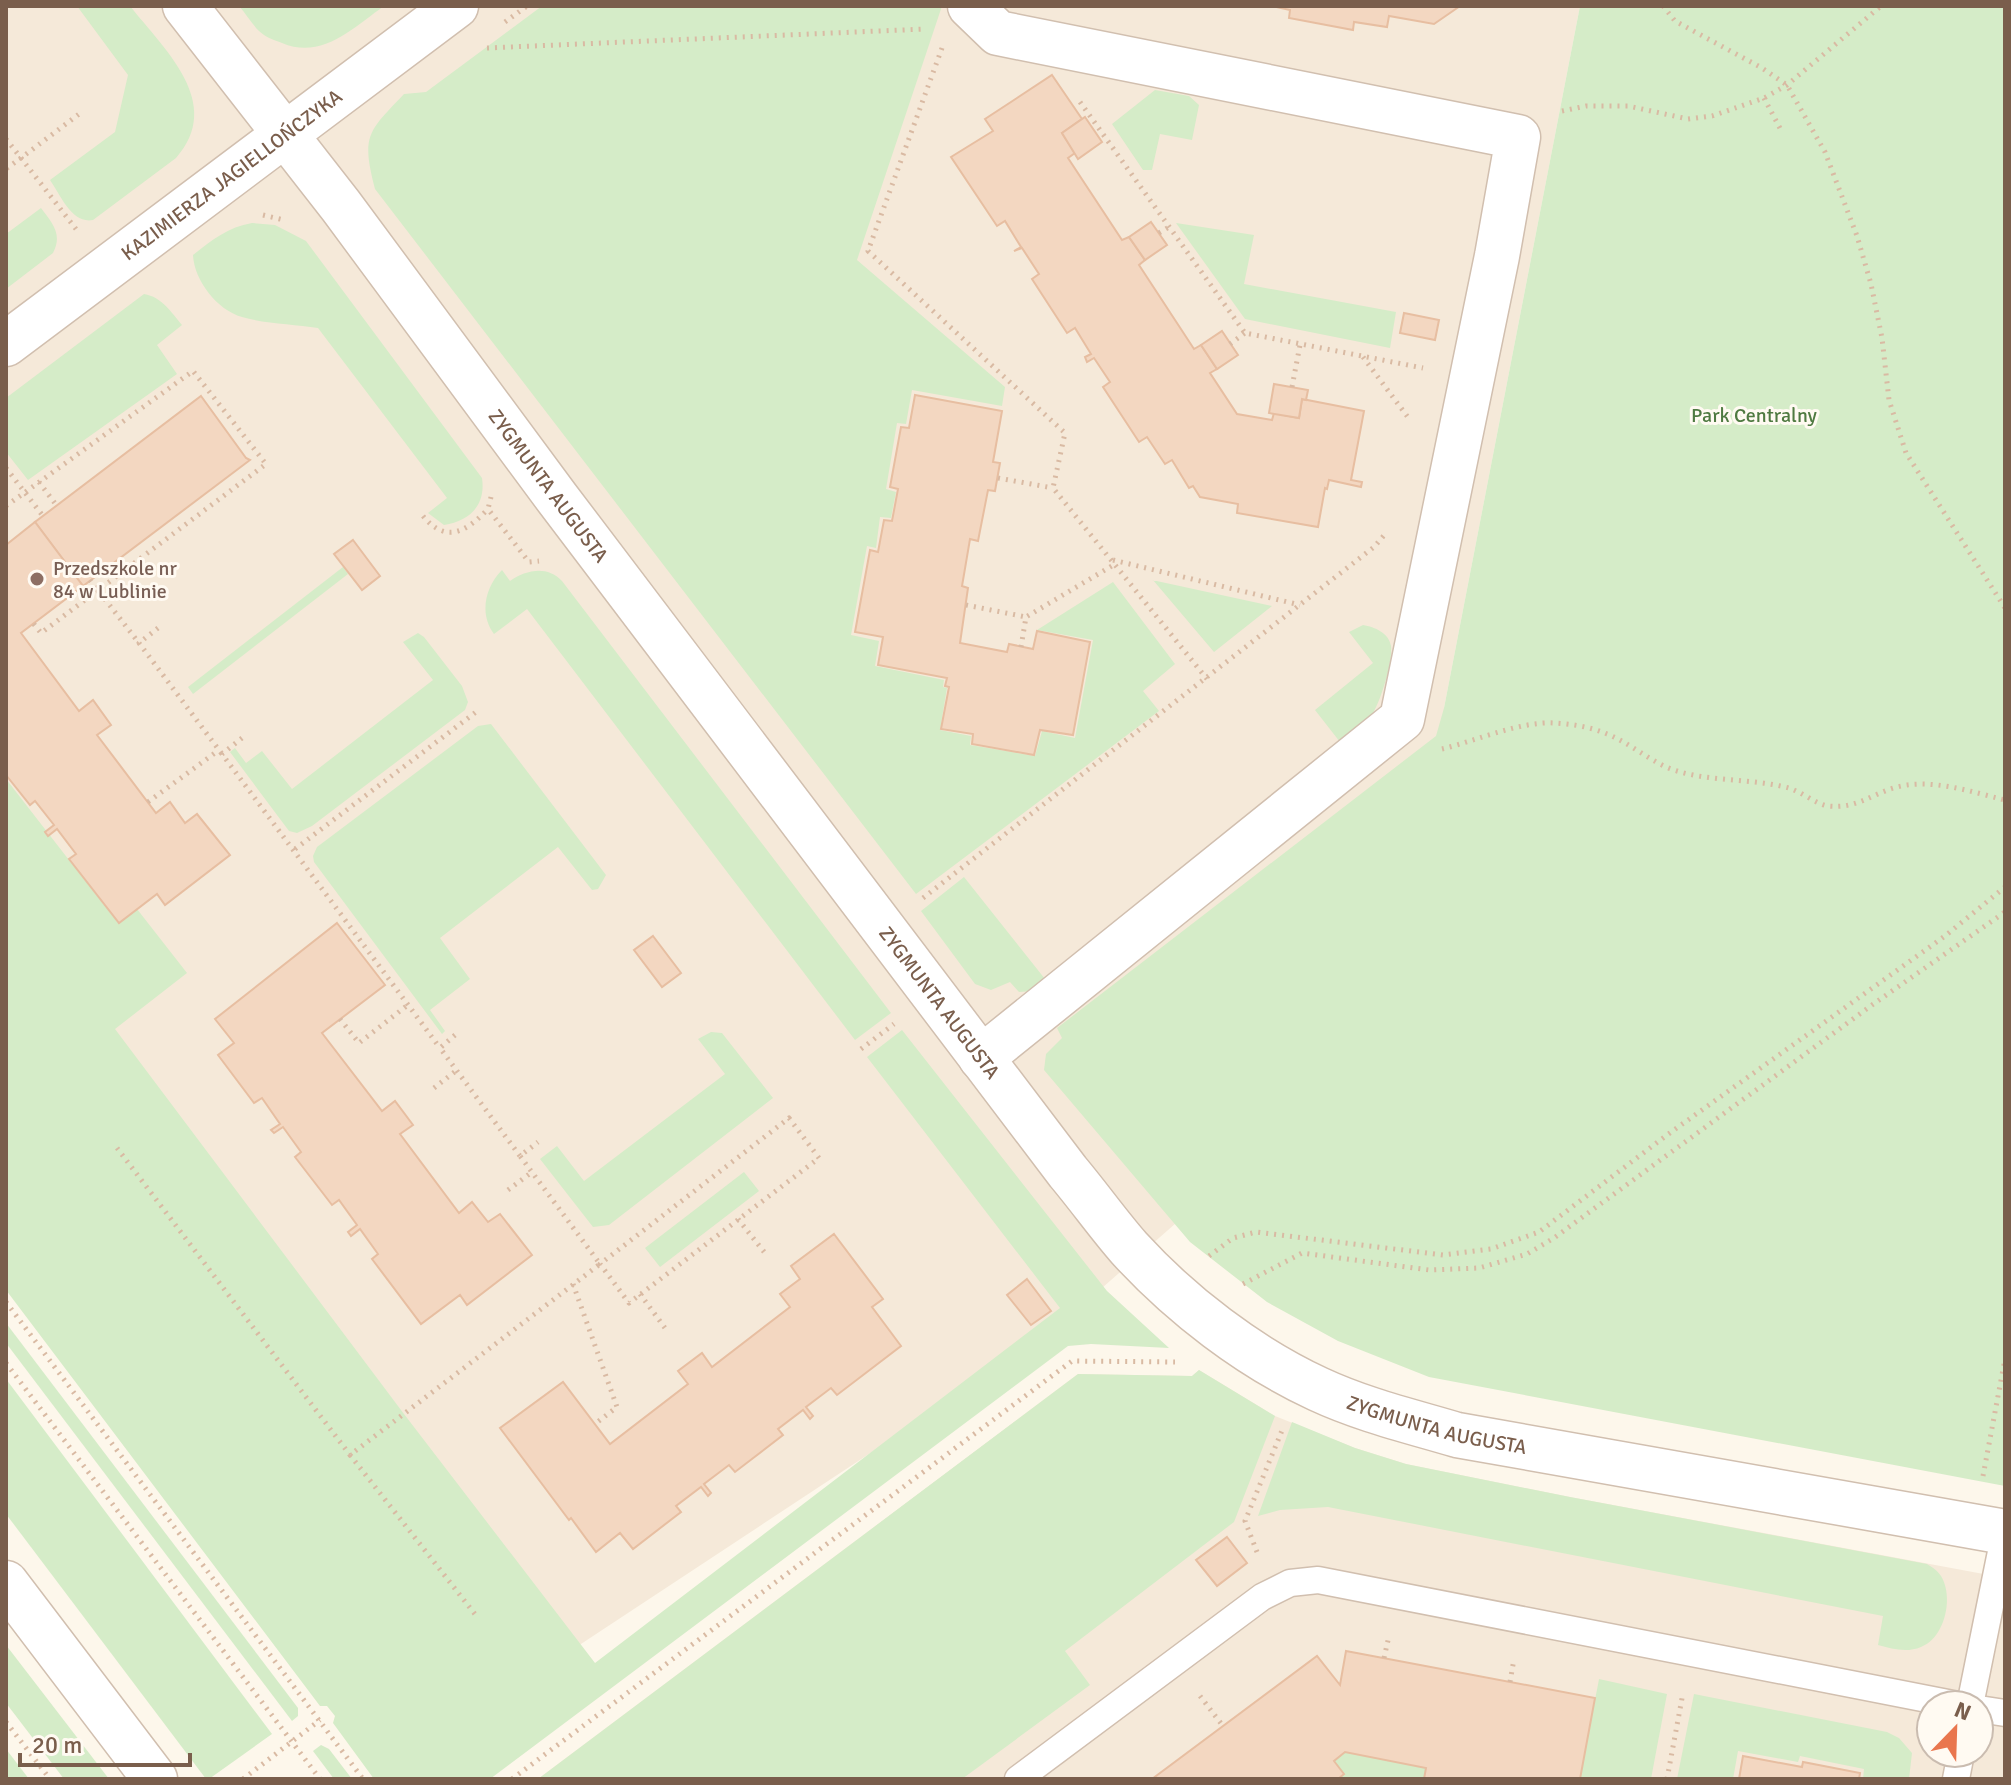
<svg xmlns="http://www.w3.org/2000/svg" width="2011" height="1785" font-family="Signika,sans-serif">
	<style>
		.residential { fill: #f5e9d9; fill-rule: evenodd }
		.green { fill: #d5ecc8 }
		.building { fill: #f3d7c1; stroke: #e7bea1; stroke-width: 2 }
		.lines { fill: none; stroke-linecap: round; stroke-linejoin: round }
		.service-casing { stroke: #d1bfaf; stroke-width: 29 }
		.minor-casing { stroke: #d1bfaf; stroke-width: 47 }
		.tertiary-casing { stroke: #d1bfaf; stroke-width: 47 }
		.path { stroke: #d9baa3; stroke-width: 5; stroke-dasharray: 2 6; stroke-linecap: butt }
		.service { stroke: #fff; stroke-width: 26 }
		.minor { stroke: #fff; stroke-width: 44 }
		.tertiary { stroke: #fff; stroke-width: 44 }
		.education-dot { fill: #8d6e63; stroke: #fffaf2; stroke-width: 3 }
		.labels { text-anchor: middle; stroke-width: 6; stroke-linejoin: round; paint-order: stroke }
		.street-label { font-size: 20px; fill: #7a5e4c; stroke: #fffaf2 }
		.park-label { font-size: 20px; fill: #4f7a41; stroke: #fffaf2 }
		.education-label { font-size: 20px; fill: #785e54; stroke: #fffaf2; text-anchor: start }
	</style>
	<rect width="100%" height="100%" fill="#fdf7eb"/>
	<g class="residential">
		<polygon points="6,6 1580,6 1444,708 1963,807 1192,1209 1045,1338 540,1671 6,982"/>
		<path d="M1199,1370L1275,1416L1355,1448L1406,1464L1570,1497L2005,1578V1779H538L1078,1374L1192,1376ZM1931,1705H1979V1753H1931Z"/>
	</g>
	<g class="green">
		<path d="M77,6H130C164,49 225,103 176,158L93,220C72,224 61,196 50,180L115,132L128,75Z"/>
		<path d="M239,6H384C353,28 322,60 282,43C274,40 265,37 259,31C252,24 246,14 239,6Z"/>
		<path d="M542,6H942L857,260L1005,387L1002,406L912,390L906,424L897,423L886,489L896,492L891,518L880,517L876,548L867,546L851,635L879,641L875,666L944,680L943,687L947,688L940,730L971,736L970,745L1035,756L1042,731L1075,738L1093,640L1037,630L1113,582L1175,664L1143,691L1159,711L916,894L375,189C361,135 368,132 404,94L426,92Z"/>
		<polygon points="1580,6 2005,6 2005,1486 1429,1377 1338,1341 1267,1302 1190,1242 1044,1070 1046,1054 1062,1038 1057,1028 1436,736 1444,708"/>
		<polygon points="1155,90 1189,96 1199,105 1192,140 1160,134 1152,170 1143,170 1112,124"/>
		<path d="M41,208C52,223 63,234 53,253L6,289V234Z"/>
		<path d="M252,223L275,225L306,241L482,478C486,505 470,521 444,525L428,513L447,498L318,328C294,324 266,324 242,317C217,310 194,280 193,255C212,240 228,227 252,223Z"/>
		<polygon points="1176,223 1254,235 1244,284 1396,312 1390,348 1245,319"/>
		<path d="M144,294C162,297 171,312 182,325L157,345L177,374L28,480L6,452V398Z"/>
		<polygon points="343,567 348,574 193,694 188,687"/>
		<path d="M502,570L510,581C526,570 547,565 562,581L891,1013L855,1040L527,609L494,634C479,614 485,587 502,570Z"/>
		<polygon points="1153,580 1152,580 1272,606 1214,652"/>
		<path d="M1363,625C1375,627 1389,633 1391,646C1393,661 1381,700 1373,713C1365,725 1352,733 1340,742L1315,710L1373,663L1349,632Z"/>
		<polygon points="418,633 424,637 462,686 468,702 465,710 312,826 297,833 289,831 230,752 235,748 246,763 262,751 292,789 433,680 403,642"/>
		<polygon points="491,724 606,875 598,889 592,890 558,847 440,938 470,979 430,1010 445,1031 442,1034 314,862 313,856 317,847 478,726"/>
		<polygon points="6,779 118,923 137,909 187,973 115,1029 404,1414 595,1663 1060,1308 867,1057 902,1030 1107,1291 1169,1348 1091,1344 1068,1346 490,1779 374,1779 333,1723 335,1716 327,1706 320,1706 6,1290"/>
		<polygon points="964,877 1045,979 1033,991 1019,992 1010,982 991,990 975,984 921,911"/>
		<polygon points="711,1032 722,1033 773,1098 609,1225 593,1227 540,1159 557,1146 584,1181 725,1074 698,1039"/>
		<polygon points="744,1172 759,1191 660,1267 645,1248"/>
		<polygon points="6,1323 298,1708 298,1716 292,1721 6,1343"/>
		<polygon points="1199,1370 1275,1416 1234,1522 1065,1651 1090,1685 962,1779 538,1779 1078,1374 1192,1376"/>
		<polygon points="6,1379 272,1734 209,1779 206,1779 6,1514"/>
		<path d="M1292,1422L1355,1448L1406,1464L1570,1497L1927,1564C1932,1567 1938,1571 1941,1576C1954,1597 1945,1638 1921,1647C1907,1653 1892,1649 1878,1645L1883,1616L1328,1507L1280,1510L1258,1516Z"/>
		<polygon points="6,1645 109,1779 64,1779 6,1703"/>
		<polygon points="1599,1679 1667,1694 1651,1779 1580,1779"/>
		<polygon points="1694,1694 1887,1732 1899,1738 1912,1753 1909,1779 1863,1779 1864,1769 1800,1756 1798,1762 1738,1751 1733,1779 1677,1779"/>
		<polygon points="321,1745 329,1749 352,1779 334,1779 313,1751"/>
		<polygon points="6,1749 29,1779 6,1779"/>
		<polygon points="1345,1752 1426,1768 1424,1779 1338,1779 1344,1774 1334,1761"/>
	</g>
	<g class="building">
		<polygon points="1272,6 1460,6 1434,24 1389,16 1387,27 1354,22 1353,30 1289,18 1290,10"/>
		<polygon points="1052,75 1082,119 1062,133 1075,153 1068,158 1122,240 1129,237 1145,260 1139,265 1194,349 1201,345 1217,369 1210,373 1237,414 1272,420 1274,413 1299,418 1302,399 1364,411 1351,480 1362,482 1361,487 1329,480 1327,489 1325,488 1318,527 1237,513 1238,504 1200,497 1193,486 1189,488 1172,460 1165,464 1147,437 1139,442 1103,387 1110,382 1094,358 1087,362 1085,357 1091,354 1075,328 1067,333 1032,279 1039,274 1022,248 1014,251 1021,247 1005,221 997,226 951,157 993,131 985,119"/>
		<polygon points="1085,117 1102,142 1078,159 1062,133"/>
		<polygon points="1151,222 1167,245 1145,260 1129,237"/>
		<polygon points="1404,313 1439,320 1435,340 1400,333"/>
		<polygon points="1222,331 1238,355 1217,369 1201,345"/>
		<polygon points="1274,384 1308,390 1306,400 1302,399 1299,418 1269,413"/>
		<polygon points="915,395 1002,411 993,462 1000,463 995,491 988,490 978,541 970,539 962,586 968,588 960,643 1007,652 1009,644 1033,649 1037,631 1090,642 1073,735 1040,730 1034,755 972,744 973,734 941,729 949,687 945,686 947,678 878,665 883,637 855,632 870,550 878,552 884,520 892,521 898,489 890,487 901,427 909,428"/>
		<polygon points="201,396 246,458 250,460 83,586 35,522"/>
		<polygon points="35,522 83,586 21,633 79,711 93,700 111,725 97,735 156,813 170,802 185,823 197,814 230,855 165,905 157,894 119,923 69,859 76,854 57,829 48,836 45,832 54,825 35,801 30,805 6,775 6,545"/>
		<polygon points="353,540 380,576 362,590 334,554"/>
		<polygon points="337,923 385,985 322,1033 382,1111 395,1101 413,1125 400,1134 459,1213 472,1202 488,1222 500,1214 532,1255 467,1305 460,1295 421,1324 372,1259 378,1254 360,1229 351,1236 348,1232 357,1225 339,1200 332,1205 295,1157 301,1152 283,1127 274,1133 271,1130 280,1124 262,1098 254,1103 218,1055 234,1043 215,1019"/>
		<polygon points="653,936 681,973 662,987 634,950"/>
		<polygon points="834,1234 883,1299 872,1307 901,1346 837,1395 831,1388 806,1407 813,1416 810,1419 803,1410 778,1429 783,1435 735,1472 729,1465 704,1484 711,1493 708,1496 701,1487 676,1506 681,1512 633,1549 620,1533 596,1552 571,1518 569,1520 500,1428 563,1382 610,1444 688,1384 678,1371 702,1353 712,1367 790,1307 780,1294 800,1279 791,1266"/>
		<polygon points="1027,1279 1051,1311 1031,1325 1007,1295"/>
		<polygon points="1227,1537 1247,1563 1217,1586 1196,1560"/>
		<polygon points="1346,1651 1595,1698 1580,1779 1424,1779 1426,1768 1345,1752 1334,1761 1344,1774 1338,1779 1152,1779 1317,1656 1340,1685"/>
		<polygon points="1743,1756 1802,1767 1803,1762 1860,1773 1859,1779 1739,1779"/>
	</g>
	<g class="lines">
		<g class="service-casing">
			<g id="service">
				<polyline points="1970,1705 2005,1532"/>
				<polyline points="1979,1709 2005,1713"/>
				<polyline points="1018,1779 1262,1597 1290,1583 1318,1580 1958,1705"/>
				<polyline points="1956,1779 1961,1753"/>
			</g>
		</g>
		<g class="minor-casing">
			<g id="minor">
				<path id="s1" d="M185,6L341,206L557,498L1068,1172C1089,1197 1108,1224 1129,1248C1181,1305 1249,1357 1318,1389C1363,1410 1410,1421 1457,1435L2005,1532"/>
				<polyline points="970,6 998,33 1518,137 1497,256 1402,719 981,1058"/>
				<path id="s2" d="M6,344L456,6"/>
			</g>
		</g>
		<g class="tertiary-casing">
			<polyline id="tertiary" points="6,1583 155,1779"/>
		</g>
		<g class="path">
			<polyline points="1663,6 1675,21 1762,68 1787,85 1825,152 1857,236 1871,284 1882,338 1889,400 1906,453 2005,608"/>
			<polyline points="505,22 527,6"/>
			<polyline points="487,48 925,29"/>
			<polyline points="942,48 868,251 1065,433 1053,488 1207,679"/>
			<polyline points="1764,98 1782,132"/>
			<polyline points="1080,102 1245,333 1423,368"/>
			<polyline points="1562,111 1586,106 1628,106 1688,119 1712,116 1764,98 1787,85 1881,6"/>
			<polyline points="6,139 21,158 6,169"/>
			<polyline points="263,215 284,220"/>
			<polyline points="76,229 21,158 83,111"/>
			<polyline points="1159,233 1169,227"/>
			<polyline points="1230,344 1245,333"/>
			<polyline points="1363,357 1410,420"/>
			<polyline points="1292,387 1300,345"/>
			<polyline points="6,468 43,516"/>
			<polyline points="998,478 1053,488"/>
			<polyline points="39,482 57,506"/>
			<polyline points="491,497 488,509 529,562 539,561"/>
			<polyline points="6,506 193,371 266,464 41,633 33,623"/>
			<path d="M423,516C446,544 466,532 488,509"/>
			<polyline points="1113,560 1300,605"/>
			<polyline points="90,580 139,643"/>
			<polyline points="966,605 1026,617"/>
			<polyline points="158,628 139,643 222,754"/>
			<polyline points="1021,647 1026,617 1115,564"/>
			<polyline points="242,738 222,754 440,1048"/>
			<path d="M1442,749C1475,741 1521,721 1554,723C1572,724 1591,727 1607,734C1630,743 1648,760 1671,769C1707,782 1747,778 1785,787C1800,790 1815,804 1828,806C1857,809 1871,794 1897,787C1932,778 1972,792 2005,800"/>
			<polyline points="148,802 219,750"/>
			<polyline points="295,849 480,709"/>
			<polyline points="923,898 1374,547 1386,533"/>
			<polyline points="340,1019 359,1043 409,1004"/>
			<polyline points="455,1035 440,1048 520,1156"/>
			<polyline points="861,1049 894,1024"/>
			<polyline points="434,1088 457,1070"/>
			<polygon points="789,1118 819,1158 629,1303 600,1264"/>
			<polyline points="117,1148 350,1455 600,1264 520,1156 538,1142"/>
			<polyline points="508,1190 532,1172"/>
			<polyline points="738,1219 765,1253"/>
			<polyline points="1209,1256 1233,1238 1256,1232 1443,1255 1491,1249 1539,1232 1667,1135 1945,936 2005,887"/>
			<polyline points="573,1284 617,1407 595,1424"/>
			<polyline points="1243,1284 1302,1253 1429,1270 1479,1268 1527,1254 1554,1238 1872,1005 2005,912"/>
			<polyline points="640,1294 665,1328"/>
			<polyline points="6,1302 363,1779"/>
			<polyline points="6,1363 320,1779"/>
			<polyline points="350,1455 478,1618"/>
			<polyline points="1983,1476 2005,1359"/>
			<polyline points="1257,1552 1245,1521 1283,1428"/>
			<polyline points="1384,1658 1389,1636"/>
			<polyline points="1510,1682 1514,1659"/>
			<polyline points="1200,1696 1223,1726"/>
			<polyline points="6,1722 50,1779"/>
			<polyline points="243,1779 320,1720"/>
			<polyline points="512,1779 1072,1361 1175,1362"/>
			<polyline points="1667,1779 1683,1693"/>
		</g>
		<use href="#service" class="service"/>
		<use href="#minor" class="minor"/>
		<use href="#tertiary" class="tertiary"/>
	</g>
	<circle class="education-dot" cx="37" cy="579" r="8"/>
	<g class="labels">
		<g class="street-label">
			<text dy="7" stroke="none"><textPath href="#s2" startOffset="282">KAZIMIERZA JAGIELLOŃCZYKA</textPath></text>
			<text dy="7" stroke="none"><textPath href="#s1" startOffset="602">ZYGMUNTA AUGUSTA</textPath></text>
			<text dy="7" stroke="none"><textPath href="#s1" startOffset="1250">ZYGMUNTA AUGUSTA</textPath></text>
			<text dy="7" stroke="none"><textPath href="#s1" startOffset="1922">ZYGMUNTA AUGUSTA</textPath></text>
		</g>
		<g class="park-label">
			<text x="1754" y="422">Park Centralny</text>
		</g>
		<g class="education-label">
			<text x="53" y="575">Przedszkole nr<tspan x="53" dy="23">84 w Lublinie</tspan></text>
		</g>
	</g>
	<rect width="2011" height="1785" fill="none" stroke="#7a5e4c" stroke-width="16"/>
	<g transform="translate(1955 1729) rotate(23)"><circle r="38" fill="#fffaf2" stroke="#cabcb0" stroke-width="2"/>
	<path d="M0-6L14 30L0 20L-14 30Z" fill="#e9764e"/>
	<text y="-12" font-size="22" font-weight="bold" text-anchor="middle" fill="#7a5e4c">N</text>
	</g>
	<path d="M20 1753v12h170v-12" fill="none" stroke="#7a5e4c" stroke-width="4"/>
	<text x="32" y="1753" font-size="24" fill="#7a5e4c" stroke="#fffaf2" stroke-width="6" paint-order="stroke">20 m</text>
</svg>
